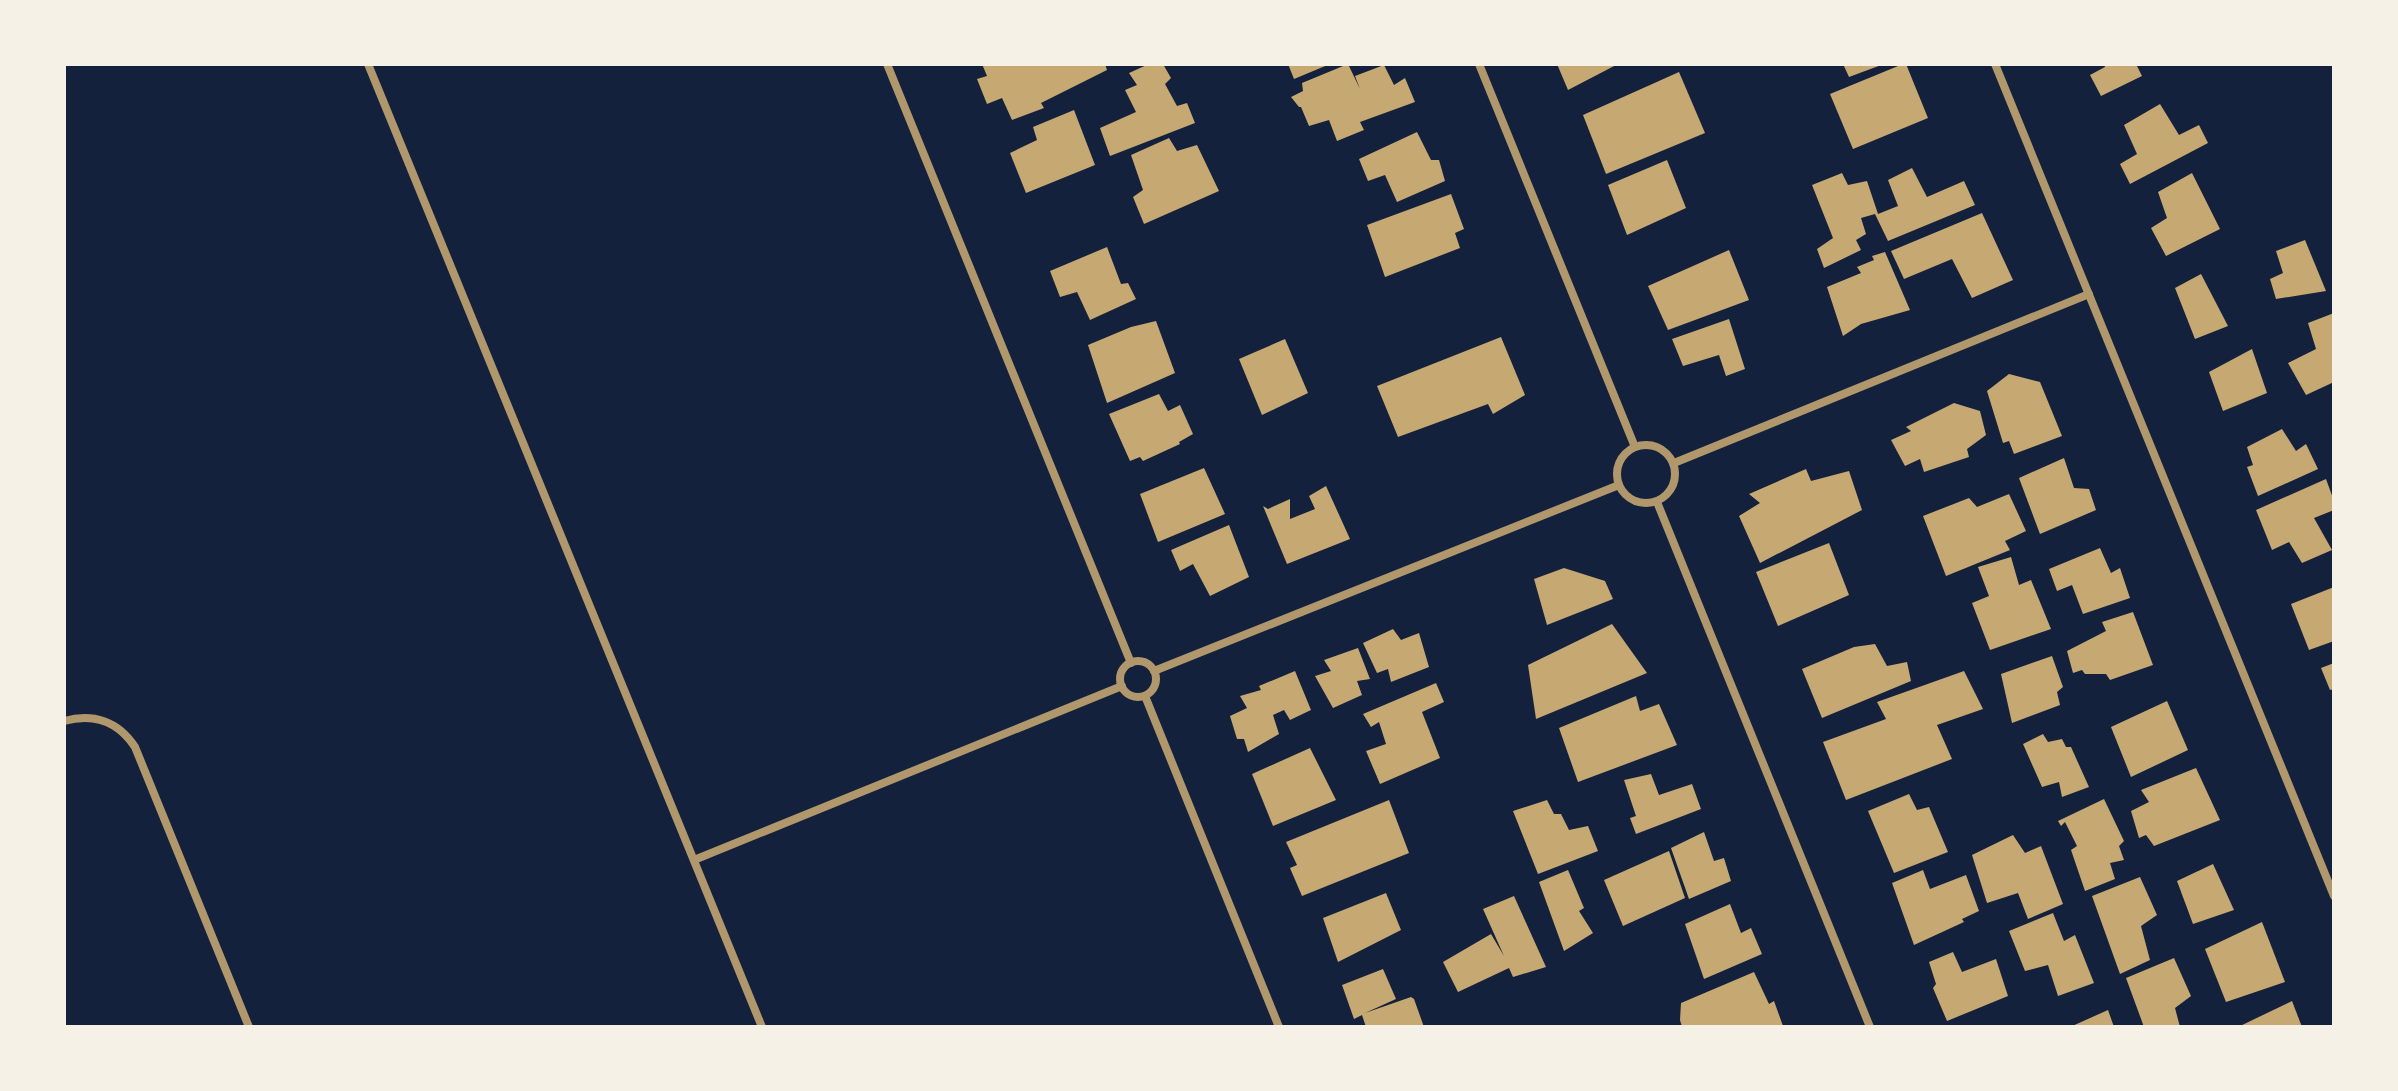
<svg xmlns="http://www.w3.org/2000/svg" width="2398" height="1091" font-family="Barlow,sans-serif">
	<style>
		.building { fill: #c6a872 }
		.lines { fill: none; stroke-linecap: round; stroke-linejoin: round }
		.minor { stroke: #b1986c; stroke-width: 8 }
	</style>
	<rect width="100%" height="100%" fill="#14213d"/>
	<g class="building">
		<polygon points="982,64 1105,64 1107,70 1041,103 1044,108 1012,120 1002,98 987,104 977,79 987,76"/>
		<polygon points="1149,64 1163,64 1171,78 1165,84 1177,106 1187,103 1195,123 1110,156 1100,128 1136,112 1125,90 1137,85 1129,73"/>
		<polygon points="1288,64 1330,64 1294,79"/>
		<polygon points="1348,64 1360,89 1355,76 1384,65 1394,85 1405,78 1415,102 1360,122 1364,130 1337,141 1329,120 1309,126 1301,107 1299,107 1291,97 1303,91 1302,83"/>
		<polygon points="1557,64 1618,64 1568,90"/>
		<polygon points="1843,64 1884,64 1849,77"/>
		<polygon points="1903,64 1906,64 1928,118 1853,149 1830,94"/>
		<polygon points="2104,64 2136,64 2142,76 2101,96 2090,75 2105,67"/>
		<polygon points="1679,72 1705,133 1606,174 1583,115"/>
		<polygon points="2160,104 2179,135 2199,125 2208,143 2130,184 2120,164 2137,154 2124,125"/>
		<polygon points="1074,110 1095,165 1026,193 1010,153 1037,140 1033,127"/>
		<polygon points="1417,132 1431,160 1439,160 1445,181 1397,202 1385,175 1368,181 1359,159"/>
		<polygon points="1169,138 1177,151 1197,145 1219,191 1144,224 1133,197 1143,190 1131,155"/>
		<polygon points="1667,160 1686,208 1627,235 1608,185"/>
		<polygon points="1912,168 1927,197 1964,181 1975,205 1888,241 1875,214 1861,218 1866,234 1856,240 1861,250 1824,268 1817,249 1833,238 1812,185 1842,173 1848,185 1867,181 1878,214 1898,206 1888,180"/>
		<polygon points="2192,173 2220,229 2166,256 2151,228 2167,218 2158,192"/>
		<polygon points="1451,194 1464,229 1455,233 1460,248 1385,277 1367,225"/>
		<polygon points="1982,213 2013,280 1972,298 1952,259 1904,279 1891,251"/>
		<polygon points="2305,240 2326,291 2276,299 2270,279 2283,273 2276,251"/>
		<polygon points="1107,247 1121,284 1128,283 1136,299 1090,320 1077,292 1060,297 1050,271"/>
		<polygon points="1729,250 1749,300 1668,330 1648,286"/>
		<polygon points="1885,252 1910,310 1861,324 1843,336 1827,287 1861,273 1857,267 1874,260 1872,256"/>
		<polygon points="2201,274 2228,326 2195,339 2175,288"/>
		<polygon points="2334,313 2334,382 2306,395 2288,363 2316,349 2308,323"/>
		<polygon points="1729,319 1745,369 1726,376 1719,355 1683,366 1672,339"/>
		<polygon points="1156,321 1175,373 1107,403 1088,345 1131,327"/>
		<polygon points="1501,337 1525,395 1493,414 1488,404 1398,437 1377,386"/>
		<polygon points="1285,339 1308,393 1262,415 1239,359"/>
		<polygon points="2252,349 2267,393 2223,411 2209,372"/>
		<polygon points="2009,374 2040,382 2062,436 2014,454 2009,441 2003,443 1987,391"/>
		<polygon points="1159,394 1168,411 1180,405 1193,434 1179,442 1180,444 1143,461 1140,457 1130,461 1109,414"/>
		<polygon points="1954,403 1980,411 1986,435 1967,449 1969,457 1924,472 1920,459 1905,466 1891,440 1911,431 1906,427"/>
		<polygon points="2282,429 2296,451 2306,444 2318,469 2258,496 2247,467 2253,465 2247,447"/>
		<polygon points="2064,458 2074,488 2089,489 2096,510 2040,534 2019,478"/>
		<polygon points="1204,468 1225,514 1158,542 1140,494"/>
		<polygon points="1806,469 1811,481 1849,471 1862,510 1760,563 1739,516 1760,503 1749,494"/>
		<polygon points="2326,479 2334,501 2334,510 2314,518 2332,550 2302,563 2289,542 2272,550 2256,510"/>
		<polygon points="1326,486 1350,539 1287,564 1263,506 1268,509 1290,499 1290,519 1315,509 1309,496"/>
		<polygon points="2009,494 2026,531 2005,541 2010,550 1946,576 1923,516 1969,498 1977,507"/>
		<polygon points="1229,525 1249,577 1210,596 1193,564 1180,571 1171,550"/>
		<polygon points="1829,543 1849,595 1778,626 1756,572"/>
		<polygon points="2100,548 2111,573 2120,568 2130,598 2083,614 2072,585 2057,591 2049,569"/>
		<polygon points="2011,557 2019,585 2031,580 2051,629 1990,650 1972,603 1989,596 1978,567"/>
		<polygon points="1564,568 1605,581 1613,599 1547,625 1534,579"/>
		<polygon points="2334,587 2334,641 2309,650 2291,604"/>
		<polygon points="2133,612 2153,665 2110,680 2106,674 2085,674 2082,670 2073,673 2067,651 2106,631 2102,622"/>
		<polygon points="1612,624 1647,673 1536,719 1528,665"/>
		<polygon points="1393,629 1401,640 1419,633 1429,667 1391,682 1388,669 1377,673 1363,643"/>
		<polygon points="1875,644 1887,666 1907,662 1911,681 1822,718 1802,669 1854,647"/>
		<polygon points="1358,648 1370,679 1357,681 1362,695 1333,708 1315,676 1331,671 1324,660"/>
		<polygon points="2052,656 2063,687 2057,692 2060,705 2012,723 2001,674"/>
		<polygon points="2334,663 2334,689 2330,690 2321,668"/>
		<polygon points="1295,671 1311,710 1290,720 1284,710 1273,715 1279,734 1248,752 1244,739 1237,739 1230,716 1247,708 1240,696 1261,690 1259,686"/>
		<polygon points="1964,671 1983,709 1937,725 1952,759 1846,800 1823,742 1886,719 1877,702"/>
		<polygon points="1436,683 1444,702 1422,712 1440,758 1380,784 1366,751 1386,744 1379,722 1371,727 1363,714"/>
		<polygon points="1636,696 1640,711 1659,704 1677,745 1578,782 1559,728"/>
		<polygon points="2167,701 2188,750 2131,777 2111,727"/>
		<polygon points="2043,734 2048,742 2062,739 2066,747 2071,747 2089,787 2062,797 2059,782 2042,787 2023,744"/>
		<polygon points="1310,748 1336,800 1273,826 1252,774"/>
		<polygon points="2196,768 2220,820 2154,846 2146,835 2139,838 2131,811 2149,802 2141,790"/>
		<polygon points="1651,774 1659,795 1692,784 1701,809 1636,834 1630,818 1636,816 1624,780"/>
		<polygon points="1909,794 1917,810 1929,807 1948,852 1894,873 1868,811"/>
		<polygon points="2104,799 2124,841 2119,846 2124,860 2110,863 2115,879 2085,891 2071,850 2077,846 2065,822 2061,826 2058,821"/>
		<polygon points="1389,800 1409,853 1302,896 1290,868 1297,865 1286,842"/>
		<polygon points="1547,800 1554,814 1561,814 1569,830 1588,826 1598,851 1538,874 1513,811"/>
		<polygon points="1704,832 1714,861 1724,858 1731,881 1689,899 1671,848"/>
		<polygon points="2013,835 2025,853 2041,846 2063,904 2028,919 2018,893 1987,903 1972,855"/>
		<polygon points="1669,851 1685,898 1623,926 1604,880"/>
		<polygon points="2213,864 2234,910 2193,924 2177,881"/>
		<polygon points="1568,870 1584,908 1579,911 1593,933 1564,951 1539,882"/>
		<polygon points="1923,870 1930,889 1966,875 1979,911 1962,919 1964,922 1914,945 1892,883"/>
		<polygon points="2140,877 2157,915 2141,926 2150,960 2120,974 2092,896"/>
		<polygon points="1386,893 1401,930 1338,962 1323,918"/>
		<polygon points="1514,896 1546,967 1513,977 1509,968 1458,992 1443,962 1491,934 1504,956 1483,909"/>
		<polygon points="1730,904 1741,933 1751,928 1762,954 1704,979 1685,924"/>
		<polygon points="2053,913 2064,941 2075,935 2094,983 2058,996 2048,965 2025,971 2009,931"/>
		<polygon points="2262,922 2285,982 2226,1002 2205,949"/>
		<polygon points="1953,952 1962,972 1996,959 2008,996 1947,1021 1933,988 1936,984 1929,962"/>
		<polygon points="2174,958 2191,996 2175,1008 2180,1027 2144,1027 2126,978"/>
		<polygon points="1383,969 1396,999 1365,1013 1411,997 1414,999 1424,1027 1366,1027 1362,1015 1354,1019 1342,985"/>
		<polygon points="1754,972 1769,1004 1774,1001 1783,1026 1682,1027 1680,1020 1681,1003"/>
		<polygon points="2292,1001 2302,1027 2238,1027"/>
		<polygon points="2108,1010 2114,1027 2070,1027"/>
	</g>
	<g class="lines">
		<g class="minor">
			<polyline points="368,64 762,1027"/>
			<polyline points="887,64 1131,663"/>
			<polyline points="1479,64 1635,447"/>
			<polyline points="1995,64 2334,896"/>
			<circle cx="1646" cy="474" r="29"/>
			<polyline points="1674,463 2089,294"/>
			<polyline points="1657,502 1870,1027"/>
			<circle cx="1138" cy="679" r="18"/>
			<polyline points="1154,671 1619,485"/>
			<polyline points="1145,696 1279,1027"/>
			<path d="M64,721C93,713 118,721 135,747L249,1027"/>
			<polyline points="694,860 1122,686"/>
		</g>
	</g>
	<rect width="2398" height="1091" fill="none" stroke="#f6f1e7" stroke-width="132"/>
</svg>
